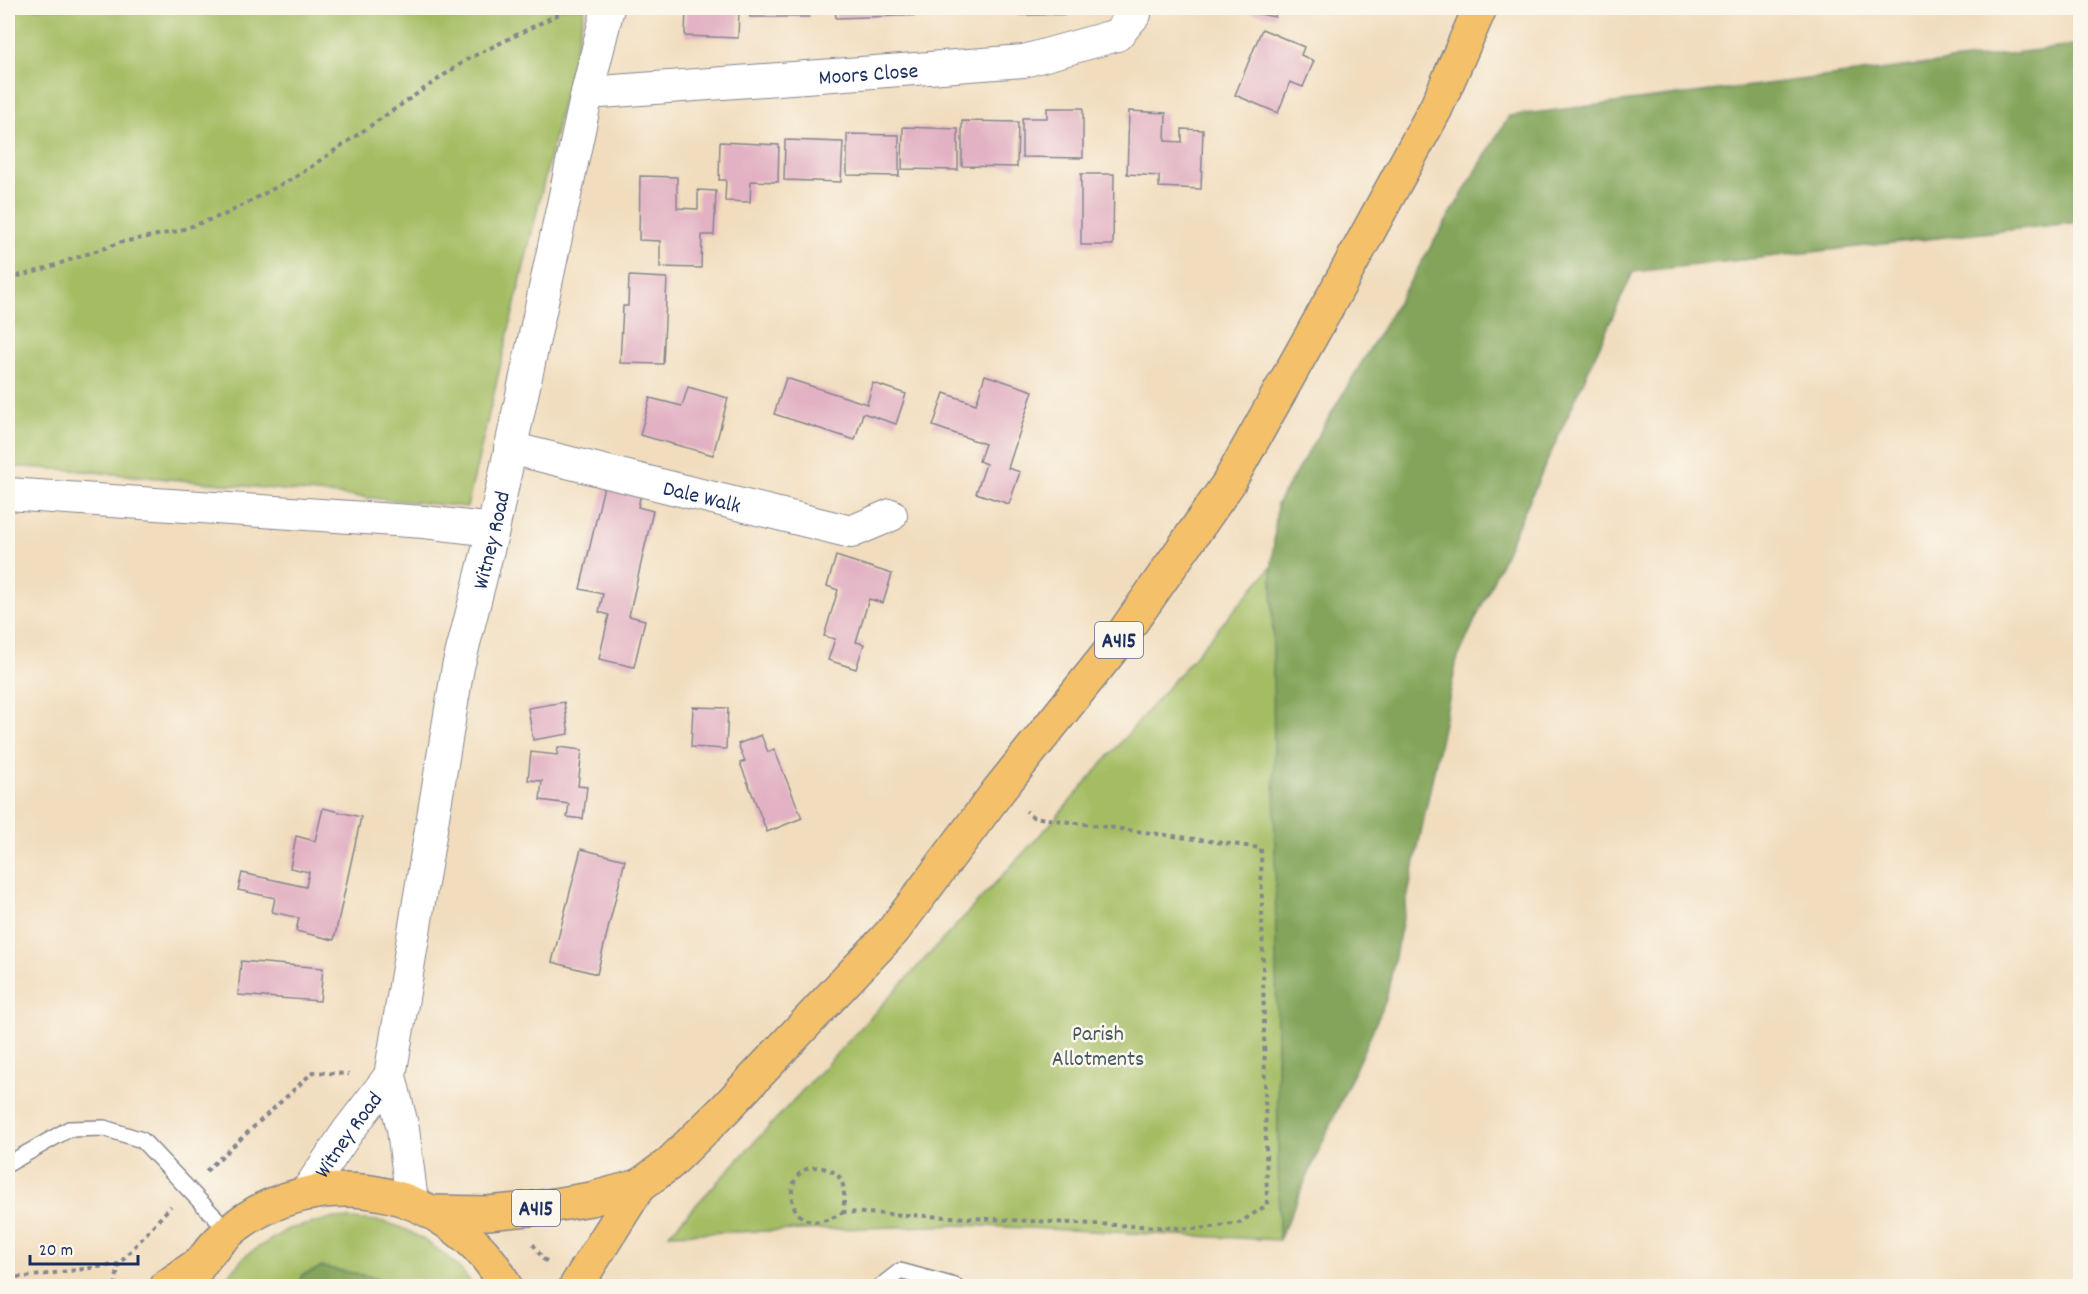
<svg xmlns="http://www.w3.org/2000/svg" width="2088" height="1294" font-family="Dekko,sans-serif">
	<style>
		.green { fill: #a4bd64; stroke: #607661; stroke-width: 1.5 }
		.forest { fill: #83a45a; stroke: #4f6a5c; stroke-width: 1.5 }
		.building { fill: #e2b1c3 }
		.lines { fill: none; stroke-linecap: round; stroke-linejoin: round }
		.service-casing { stroke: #86868e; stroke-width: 18 }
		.minor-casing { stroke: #86868e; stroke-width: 34 }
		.primary-casing { stroke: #86868e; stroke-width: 36 }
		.trunk-casing { stroke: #86868e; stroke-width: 36 }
		.path { stroke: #86868e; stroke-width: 4; stroke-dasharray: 4.5 4.5; stroke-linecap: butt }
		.service { stroke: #fff; stroke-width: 15 }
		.minor { stroke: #fff; stroke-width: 32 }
		.primary { stroke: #f4c16a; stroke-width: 33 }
		.trunk { stroke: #f4c16a; stroke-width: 33 }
		.labels { text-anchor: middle; stroke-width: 5; stroke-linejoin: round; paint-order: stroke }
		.shield { fill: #fbf7ec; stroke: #5e6b89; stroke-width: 1.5 }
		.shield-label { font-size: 21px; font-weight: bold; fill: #1b2f5e }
		.street-label { font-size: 22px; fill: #1b2f5e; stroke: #fbf7ec }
		.park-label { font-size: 22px; fill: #445a60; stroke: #fbf7ec }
	</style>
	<rect width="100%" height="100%" fill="#fbf7ec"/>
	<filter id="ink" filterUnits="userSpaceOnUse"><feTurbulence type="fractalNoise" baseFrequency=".0167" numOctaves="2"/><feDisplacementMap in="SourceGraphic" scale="12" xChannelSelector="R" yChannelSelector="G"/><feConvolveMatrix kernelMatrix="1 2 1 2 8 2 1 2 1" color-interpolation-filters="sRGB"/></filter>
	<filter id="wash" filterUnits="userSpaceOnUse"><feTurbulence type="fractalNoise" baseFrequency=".008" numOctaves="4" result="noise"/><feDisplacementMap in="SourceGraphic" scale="24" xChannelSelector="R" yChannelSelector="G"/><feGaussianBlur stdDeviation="1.35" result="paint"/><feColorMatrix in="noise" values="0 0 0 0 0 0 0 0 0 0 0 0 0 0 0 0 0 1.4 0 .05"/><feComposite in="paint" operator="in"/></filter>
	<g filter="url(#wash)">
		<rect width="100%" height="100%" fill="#f1ddbe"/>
		<g class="green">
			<polygon points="8,8 585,8 467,507 72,470 8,466"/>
			<polygon points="1272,566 1291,802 1279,1240 964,1225 669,1234 1054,820"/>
			<path d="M335,1218C351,1219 367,1219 383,1222C413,1228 458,1260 473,1286H219L246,1255L288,1229Z"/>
		</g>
		<g class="forest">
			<polygon points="2080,45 2080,222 1633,272 1457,660 1386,1000 1279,1240 1272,566 1277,504 1509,116"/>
			<polygon points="322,1267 377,1278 385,1286 297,1286 302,1275"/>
		</g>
		<g id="blocks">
			<g class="building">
				<polygon points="686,8 739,8 738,38 685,36"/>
				<rect x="750" y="8" width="59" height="9"/>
				<polygon points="835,8 961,8 961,14 836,18"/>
				<polygon points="1019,8 1095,8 1095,14 1019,15"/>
				<polygon points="1228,8 1277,8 1275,17"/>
				<polygon points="1262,29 1304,47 1301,55 1314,61 1303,87 1290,82 1278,113 1235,95"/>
				<polygon points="1047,108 1083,108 1083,158 1022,157 1022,118 1047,118"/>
				<polygon points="1129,111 1166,113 1165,141 1182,142 1182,129 1203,130 1201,189 1159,187 1159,176 1127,174"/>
				<polygon points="962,121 1018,122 1017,167 962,166"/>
				<polygon points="903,127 958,129 958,170 902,169"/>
				<polygon points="847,134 899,135 899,176 847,175"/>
				<polygon points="785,140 843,142 841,182 784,180"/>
				<polygon points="720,142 779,145 778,182 751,181 750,202 725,201 726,180 719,180"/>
				<polygon points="1081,174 1114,174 1113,245 1081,245"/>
				<polygon points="640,176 677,177 677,208 698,209 698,190 716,191 714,235 702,235 701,268 660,267 660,241 639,240"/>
				<polygon points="629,276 667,278 663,364 620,363 623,306 628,306"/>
				<polygon points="985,375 1033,391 1008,468 1020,472 1009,504 976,493 986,464 979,461 985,444 933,426 944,393 976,404"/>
				<polygon points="786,378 867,404 873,383 906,394 896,424 863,413 855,440 774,414"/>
				<polygon points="688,387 728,398 713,455 640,435 650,398 682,406"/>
				<polygon points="604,486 641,494 638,507 653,511 629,616 645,620 634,667 599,659 609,615 599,612 603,594 580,589"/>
				<polygon points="836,556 892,574 883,603 869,599 856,642 864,644 856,669 828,660 835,639 824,636 838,590 827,586"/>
				<polygon points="564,702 569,734 533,740 528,708"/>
				<polygon points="693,707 728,708 726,749 691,747"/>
				<polygon points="761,735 768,752 774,749 802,818 767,832 740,763 745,761 738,744"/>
				<polygon points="558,747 582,750 578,786 587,787 583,819 567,817 569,804 540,800 542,781 528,780 531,752 557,755"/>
				<polygon points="323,808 361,817 334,940 296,931 299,918 272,912 275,898 238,890 242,873 306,887 309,872 290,868 296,836 315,841"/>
				<polygon points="581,849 625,860 597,974 552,962"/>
				<polygon points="241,961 323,968 320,1001 238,995"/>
			</g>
		</g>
	</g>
	<g filter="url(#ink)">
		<use href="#blocks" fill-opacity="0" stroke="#86868e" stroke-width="1.5"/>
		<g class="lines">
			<g class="service-casing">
				<g id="service">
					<polyline points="8,1164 69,1129 104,1128 142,1140 229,1232"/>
					<polyline points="881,1286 900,1271 955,1286"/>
				</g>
			</g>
			<g class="minor-casing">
				<g id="minor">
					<path id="s1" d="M587,93L1024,61L1117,35L1135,14"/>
					<path id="s2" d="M510,448L851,532L891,515"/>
					<polyline points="8,494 424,522 493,530"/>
					<path id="s3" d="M306,1193L348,1131L390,1076"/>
					<path id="s4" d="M412,1202L403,1129L390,1076L458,667L493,530L587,93L608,8"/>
				</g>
			</g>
			<g class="primary-casing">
				<g id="primary">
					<polyline points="432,1212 487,1213 529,1209 591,1199 639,1186 669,1164 725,1109 893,931 999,790 1116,644 1228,484 1324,313 1436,108 1480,8"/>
					<path d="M185,1286C196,1270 206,1253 221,1239C280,1181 376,1174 444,1220C469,1236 492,1259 505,1286"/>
					<polyline points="576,1286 639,1186"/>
				</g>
			</g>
			<g class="trunk-casing">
				<polyline id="trunk" points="167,1286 200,1263"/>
			</g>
			<g class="path">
				<polyline points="8,278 32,273 122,242 178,231 226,214 299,175 466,60 571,8 574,9"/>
				<polyline points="206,1171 313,1072 349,1074"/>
				<path d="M844,1212C837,1215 830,1220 822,1221C779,1228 783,1155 826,1169C849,1176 843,1194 844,1212L1199,1229L1239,1223L1267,1205L1261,848L1033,817L1026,811"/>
				<polyline points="533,1244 543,1259 549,1262"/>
				<polyline points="8,1277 26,1277 119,1264"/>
				<polyline points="115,1286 119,1264 171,1206"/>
			</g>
			<use href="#service" class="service"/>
			<use href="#minor" class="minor"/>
			<use href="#primary" class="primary"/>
			<use href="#trunk" class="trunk"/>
		</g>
	</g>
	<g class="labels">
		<g class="shield">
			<rect x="1095" y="622" width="48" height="36" rx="4.5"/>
			<rect x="512" y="1190" width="48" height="36" rx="4.5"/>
		</g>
		<g class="shield-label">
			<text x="1119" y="647">A415</text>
			<text x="536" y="1215">A415</text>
		</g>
		<g class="street-label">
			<text dy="8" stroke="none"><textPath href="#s1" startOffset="282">Moors Close</textPath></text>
			<text dy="8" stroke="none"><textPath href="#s2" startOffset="198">Dale Walk</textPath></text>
			<text dy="8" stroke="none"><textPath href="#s4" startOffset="674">Witney Road</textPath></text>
			<text dy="8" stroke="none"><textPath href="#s3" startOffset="72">Witney Road</textPath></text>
		</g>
		<g class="park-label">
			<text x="1098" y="1040">Parish<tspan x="1098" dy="25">Allotments</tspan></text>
		</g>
	</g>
	<rect width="2088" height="1294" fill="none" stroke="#fbf7ec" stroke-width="30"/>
	<path d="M30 1255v9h108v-9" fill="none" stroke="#1b2f5e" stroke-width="3"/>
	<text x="39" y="1255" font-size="18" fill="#1b2f5e" stroke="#fbf7ec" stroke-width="4.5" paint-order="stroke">20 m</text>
</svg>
